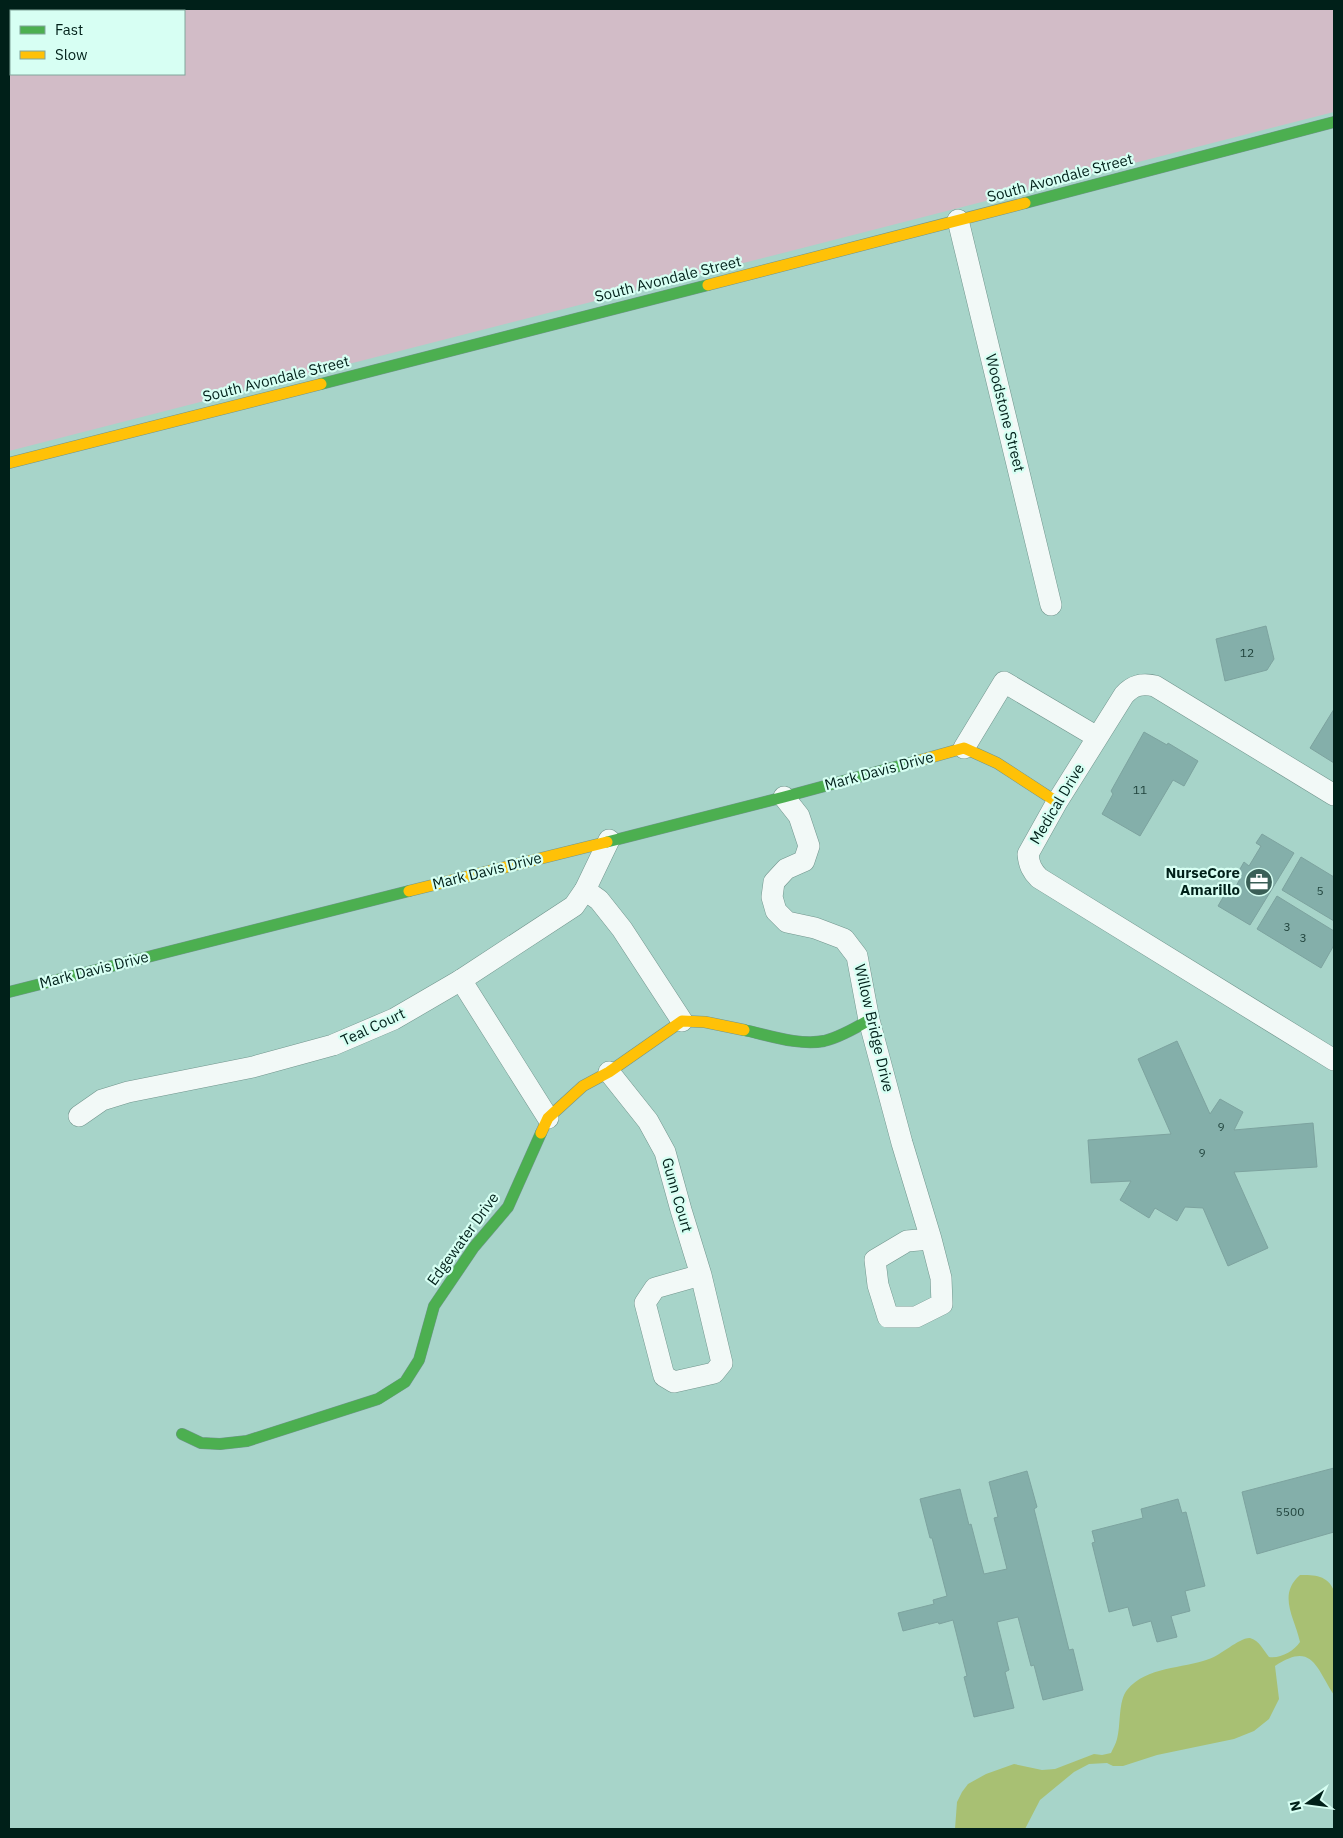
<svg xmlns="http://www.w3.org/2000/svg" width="1343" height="1838" font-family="'IBM Plex Sans',sans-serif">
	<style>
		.green { fill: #d2bcc7; fill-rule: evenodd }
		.water { fill: #a8c073 }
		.building { fill: #84afaa; stroke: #7da39f }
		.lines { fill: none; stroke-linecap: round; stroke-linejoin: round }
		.street-casing { stroke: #71958d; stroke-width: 22 }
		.fast-casing { stroke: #71958d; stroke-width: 12 }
		.slow-casing { stroke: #71958d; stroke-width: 12 }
		.street { stroke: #f2f9f7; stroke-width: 21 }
		.fast { stroke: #4caf50; stroke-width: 11 }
		.slow { stroke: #ffc107; stroke-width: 11 }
		.labels { text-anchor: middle; stroke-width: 4.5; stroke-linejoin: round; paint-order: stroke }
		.number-label { font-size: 12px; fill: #21443d }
		.street-label { font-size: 15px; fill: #002019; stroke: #d7fff3 }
		.poi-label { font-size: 15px; font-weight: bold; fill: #002019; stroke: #d7fff3; text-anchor: end }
	</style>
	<rect width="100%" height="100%" fill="#a7d4c9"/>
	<path class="green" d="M9,9H1334V112L9,451ZM11,11H184V74H11Z"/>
	<path class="water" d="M1300,1575C1314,1575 1328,1575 1334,1591V1695C1316,1667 1312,1641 1275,1666L1279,1699L1269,1719L1254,1731L1234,1739L1157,1755L1123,1766H1113L1107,1763L1089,1764L1074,1772L1040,1800L1025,1829H955L957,1802L962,1792L968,1784L986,1774L1014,1764L1042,1770L1055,1769L1094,1754L1102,1755L1111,1753C1113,1748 1116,1744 1117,1739C1121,1726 1118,1701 1127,1690C1147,1666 1182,1669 1209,1659C1220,1656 1240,1637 1250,1638C1259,1640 1264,1651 1269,1657C1280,1659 1294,1651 1300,1642C1295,1618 1277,1595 1300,1575Z"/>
	<g class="building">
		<polygon points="1266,626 1274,659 1267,670 1225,681 1216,639"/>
		<polygon points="1334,709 1334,763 1310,748"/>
		<polygon points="1144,732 1167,745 1168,743 1198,761 1184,786 1173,780 1140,836 1102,814 1113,794 1111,791"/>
		<polygon points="1262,834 1294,853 1250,925 1218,906 1225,894 1230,897 1240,879 1236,876 1244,862 1249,866 1261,846 1256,843"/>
		<polygon points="1301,857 1334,877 1334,921 1282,890"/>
		<polygon points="1277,896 1334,931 1334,945 1321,968 1257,929"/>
		<polygon points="1177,1041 1210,1114 1220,1099 1243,1112 1234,1130 1313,1123 1317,1167 1234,1172 1268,1248 1228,1266 1203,1208 1185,1207 1177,1221 1155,1208 1149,1218 1120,1200 1131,1181 1091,1183 1088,1140 1171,1134 1138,1059"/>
		<polygon points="1334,1468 1334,1532 1257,1554 1242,1492"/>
		<polygon points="1027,1471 1037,1507 1034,1509 1069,1650 1073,1649 1083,1690 1043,1700 1034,1665 1031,1666 1018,1617 997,1622 1009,1670 1005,1672 1014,1708 974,1717 964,1677 967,1676 953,1620 939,1624 938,1622 903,1631 898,1613 934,1604 933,1600 947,1596 932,1538 930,1538 920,1499 960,1489 969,1525 971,1524 984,1574 1007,1569 994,1518 998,1517 989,1482"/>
		<polygon points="1178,1499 1182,1513 1186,1512 1205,1586 1185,1591 1190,1611 1171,1616 1177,1637 1157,1642 1151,1621 1133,1626 1128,1607 1109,1612 1092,1543 1095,1542 1092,1531 1143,1518 1141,1509"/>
	</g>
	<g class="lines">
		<g class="street-casing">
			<g id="street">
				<polyline points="958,220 1051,605"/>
				<polyline points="964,748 1004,682 1097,737"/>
				<path d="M1334,795L1155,686C1142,683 1133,685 1124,695L1057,802L1028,854C1029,865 1032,871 1039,878L1334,1060"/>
				<polyline points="784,797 799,816 809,846 804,861 786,869 774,882 772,897 776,911 787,922 815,928 844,939 857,956 869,1020 902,1143 931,1239 941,1278 942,1304 916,1317 888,1317 878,1285 875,1260 907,1241 931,1239"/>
				<polyline points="585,890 599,900 622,929 682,1021"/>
				<polyline points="461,980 548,1118"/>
				<polyline points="609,1072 648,1121 665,1152 681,1210 701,1275 722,1363 714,1373 674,1382 664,1376 645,1303 655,1288 701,1275"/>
				<polyline points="79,1116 102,1100 128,1092 253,1067 333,1045 394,1019 461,980 574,906 585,890 609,840"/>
			</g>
		</g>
		<g class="fast-casing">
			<g id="fast">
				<polyline points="1025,203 1334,122"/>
				<polyline points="321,384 708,285"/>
				<polyline points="607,842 784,797 914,762"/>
				<polyline points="9,992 409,891"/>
				<path d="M744,1030C768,1035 799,1046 824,1041C840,1037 854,1029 869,1020"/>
				<polyline points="182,1434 201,1443 220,1444 247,1441 378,1399 405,1382 419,1360 434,1306 474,1247 508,1207 541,1133"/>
			</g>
		</g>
		<g class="slow-casing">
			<g id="slow">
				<polyline points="708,285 1025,203"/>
				<polyline points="9,463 321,384"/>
				<polyline points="914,762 964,748 997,763 1057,802"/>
				<polyline points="409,891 607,842"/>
				<polyline points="541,1133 548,1118 583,1086 609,1072 682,1021 705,1022 744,1030"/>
			</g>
		</g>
		<use href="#street" class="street"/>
		<use href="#fast" class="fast"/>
		<use href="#slow" class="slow"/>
	</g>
	<defs>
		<g id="office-disc" transform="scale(1.4375)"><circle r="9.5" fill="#3a5f57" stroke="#d7fff3"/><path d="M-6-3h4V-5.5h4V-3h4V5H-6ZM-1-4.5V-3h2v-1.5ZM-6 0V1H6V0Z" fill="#fff"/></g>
	</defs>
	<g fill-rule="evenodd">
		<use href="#office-disc" x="1259" y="882"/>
	</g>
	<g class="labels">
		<g class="number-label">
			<text x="1247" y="657">12</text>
			<text x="1140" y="794">11</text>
			<text x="1320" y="895">5</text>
			<text x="1287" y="931">3</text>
			<text x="1303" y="942">3</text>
			<text x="1221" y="1131">9</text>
			<text x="1202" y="1157">9</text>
			<text x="1290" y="1516">5500</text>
		</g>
		<g class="street-label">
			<text transform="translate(1060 178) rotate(-15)" y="5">South Avondale Street</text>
			<text transform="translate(668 279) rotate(-14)" y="5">South Avondale Street</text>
			<text transform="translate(276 379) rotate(-14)" y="5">South Avondale Street</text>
			<text transform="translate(1005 413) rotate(76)" y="5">Woodstone Street</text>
			<text transform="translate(879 771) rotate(-15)" y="5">Mark Davis Drive</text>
			<text transform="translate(1057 804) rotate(-59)" y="5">Medical Drive</text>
			<text transform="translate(487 871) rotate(-14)" y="5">Mark Davis Drive</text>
			<text transform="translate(94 970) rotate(-14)" y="5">Mark Davis Drive</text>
			<text transform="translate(373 1027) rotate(-25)" y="5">Teal Court</text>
			<text transform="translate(874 1028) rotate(77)" y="5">Willow Bridge Drive</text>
			<text transform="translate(677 1195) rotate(74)" y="5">Gunn Court</text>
			<text transform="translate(463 1239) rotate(-54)" y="5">Edgewater Drive</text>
		</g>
		<g class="poi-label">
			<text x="1240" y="878">NurseCore<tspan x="1240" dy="17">Amarillo</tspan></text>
		</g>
	</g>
	<rect width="1343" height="1838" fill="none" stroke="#002019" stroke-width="20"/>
	<rect x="10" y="10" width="175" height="65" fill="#d7fff3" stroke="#81a69c"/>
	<rect x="20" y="26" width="25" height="8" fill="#4caf50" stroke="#81a69c"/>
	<text x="55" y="35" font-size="15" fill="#002019">Fast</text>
	<rect x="20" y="51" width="25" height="8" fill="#ffc107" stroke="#81a69c"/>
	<text x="55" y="60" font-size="15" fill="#002019">Slow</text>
	<g transform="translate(1308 1803) rotate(256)" stroke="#d7fff3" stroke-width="4" paint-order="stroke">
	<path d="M0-4L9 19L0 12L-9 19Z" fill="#002019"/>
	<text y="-8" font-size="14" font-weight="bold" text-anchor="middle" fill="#002019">N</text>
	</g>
</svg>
